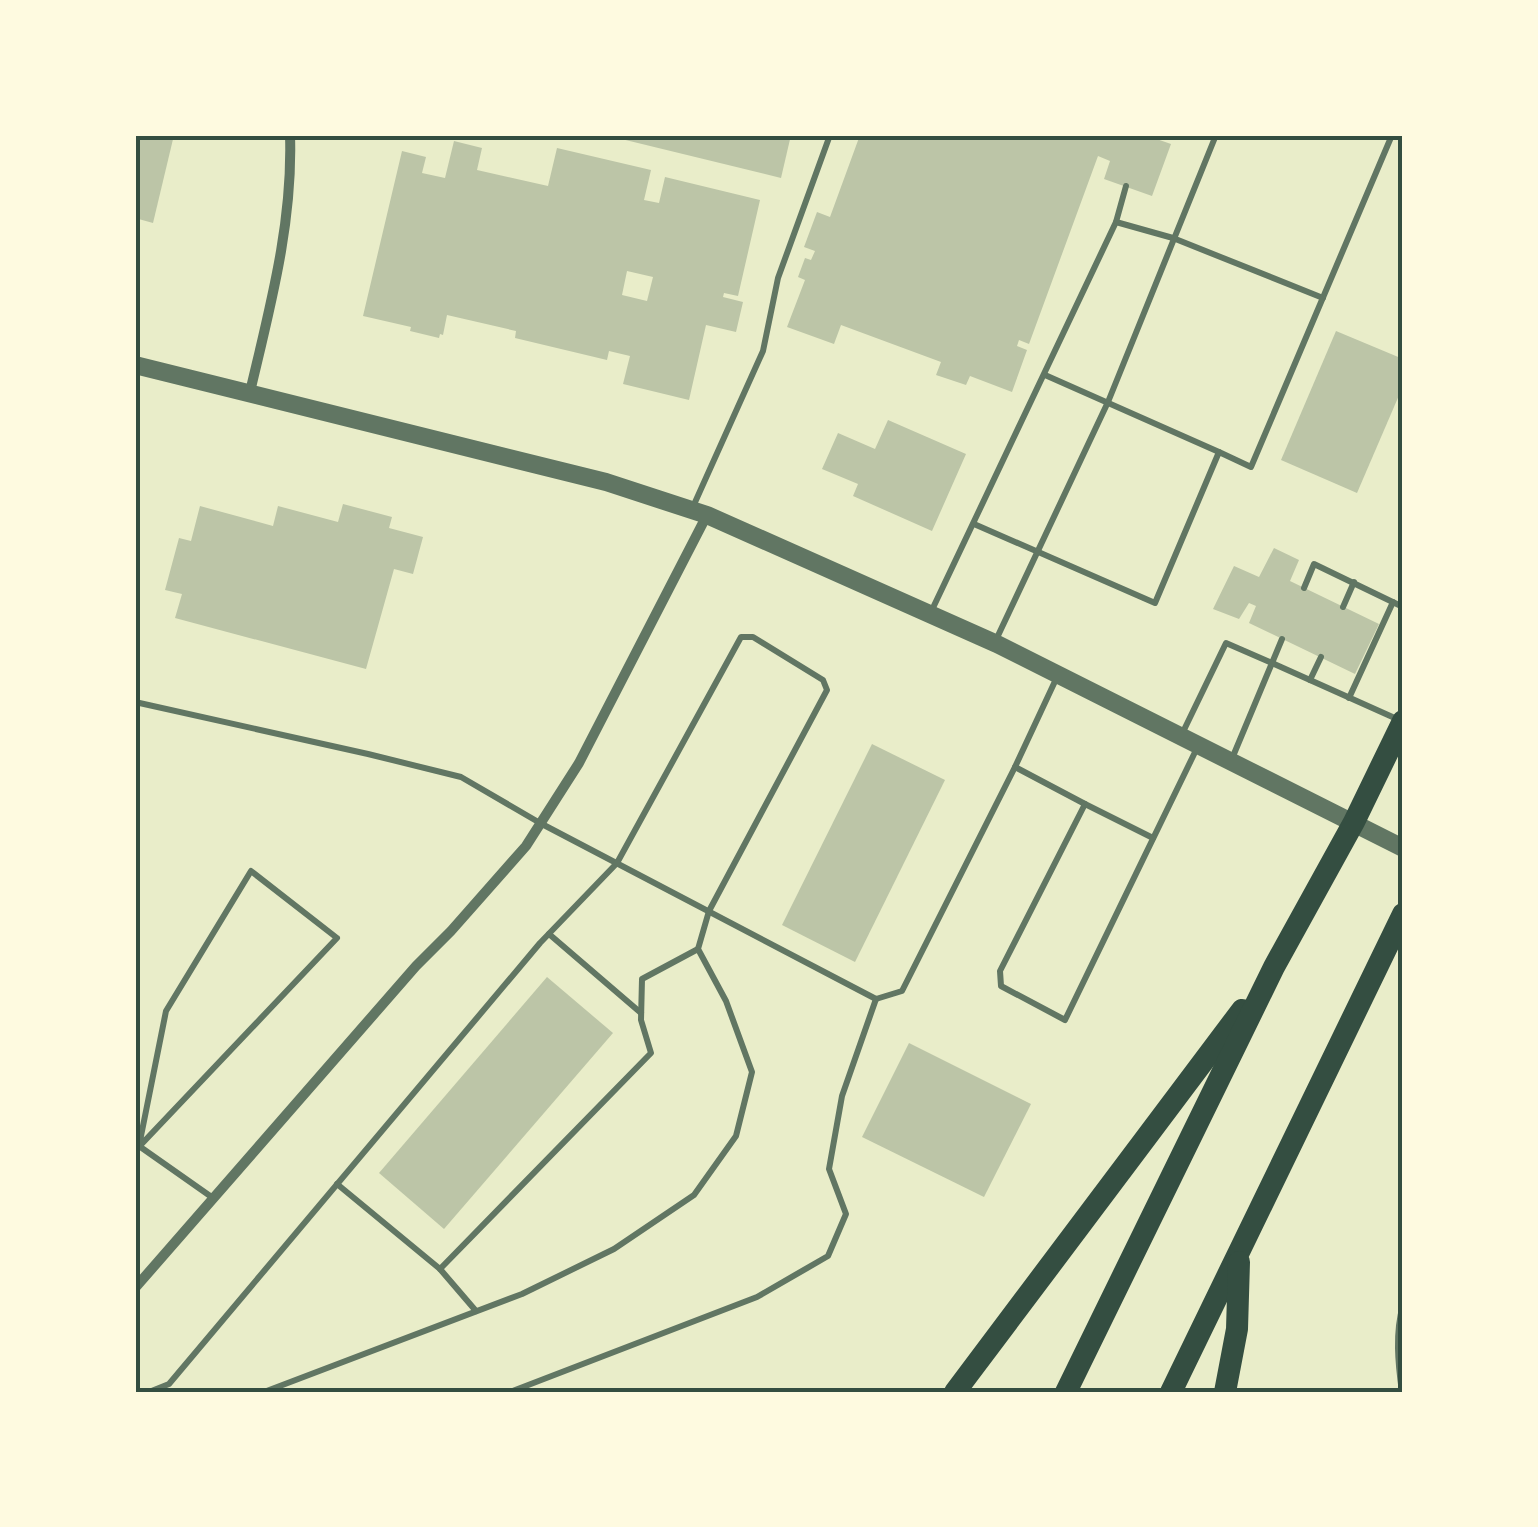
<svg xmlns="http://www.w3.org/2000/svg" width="1538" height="1527" font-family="'IBM Plex Sans',sans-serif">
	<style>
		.building { fill: #bcc5a7; fill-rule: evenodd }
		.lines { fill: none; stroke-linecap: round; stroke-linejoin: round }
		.service { stroke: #617663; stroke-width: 6 }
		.minor { stroke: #617663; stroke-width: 10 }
		.tertiary { stroke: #617663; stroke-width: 18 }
		.trunk { stroke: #344e41; stroke-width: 22 }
		.neatline { fill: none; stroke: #344e41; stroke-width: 4 }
	</style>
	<rect width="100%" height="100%" fill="#e9edc9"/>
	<g class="building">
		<polygon points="135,135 174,135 153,223 135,218"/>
		<polygon points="605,135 791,135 781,178"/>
		<polygon points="860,135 1145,135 1171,144 1152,196 1104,179 1110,161 1098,156 1029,344 1019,340 1017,346 1027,350 1012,392 970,376 966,385 936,375 941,362 841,325 834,344 787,327 805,280 798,277 805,258 811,260 815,251 804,247 817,212 830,217"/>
		<path d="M454,141L482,148L477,170L548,186L557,148L651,170L644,200L659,203L665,177L760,200L738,296L724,293L723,297L743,302L736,332L706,325L689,400L623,384L630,356L609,351L607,360L515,338L516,331L447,315L443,335L440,334L439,338L410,331L411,327L363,316L402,151L426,157L422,173L445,178ZM627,271L653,277L647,301L622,295Z"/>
		<polygon points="1336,331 1403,359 1403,386 1357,493 1281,460"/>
		<polygon points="888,420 966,454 932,531 853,496 858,484 822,469 838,433 875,449"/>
		<polygon points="343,504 392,517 389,528 423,537 413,574 394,569 366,669 175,618 182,594 165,590 179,538 191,541 200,506 273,526 278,506 338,522"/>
		<polygon points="1274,548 1299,560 1290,581 1379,624 1355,674 1249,623 1256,606 1249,603 1239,619 1213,609 1234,566 1259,577"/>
		<polygon points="872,744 945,780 855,962 782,925"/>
		<polygon points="547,977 613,1033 444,1229 379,1173"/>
		<polygon points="909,1043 1031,1104 984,1197 862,1137"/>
	</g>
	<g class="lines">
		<g class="service">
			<polyline points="1116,222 1173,238 1323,298"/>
			<polyline points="1045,375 1219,452"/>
			<polyline points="692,509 763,351 778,278 830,135"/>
			<polyline points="974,524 1155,603 1219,452 1251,467 1392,135"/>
			<polyline points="1304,588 1314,564 1403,607"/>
			<polyline points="1343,607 1354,582"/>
			<polyline points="931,612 1116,222 1126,186"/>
			<polyline points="1282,639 1272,663 1397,719"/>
			<polyline points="995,642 1108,402 1216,135"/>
			<polyline points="1057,677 1015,767 1085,804 1000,971 1001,986 1065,1020 1198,746"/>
			<polyline points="1310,680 1321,657"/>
			<polyline points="1349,698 1393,602"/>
			<polyline points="135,702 368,754 461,777 540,823 876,999 902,991 1015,767"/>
			<polyline points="1182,734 1226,643 1272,663 1231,761"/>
			<polyline points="1085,804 1153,838"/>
			<polyline points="549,934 641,1013"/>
			<polyline points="139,1146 213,1198"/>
			<polyline points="135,1151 337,938 251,871 166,1011 139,1146"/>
			<polyline points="337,1184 440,1269 476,1311"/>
			<polyline points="440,1269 651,1053 641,1020 642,979 698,949"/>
			<polyline points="149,1392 169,1384 540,943 617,863 741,637 753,637 823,680 827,690 709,911 698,949 726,1001 752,1072 736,1136 694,1195 614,1249 522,1294 264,1392"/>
			<polyline points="510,1392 757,1297 828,1256 846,1214 829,1169 842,1096 876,999"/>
			<path d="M1402,1392C1398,1363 1395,1333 1403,1305"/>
		</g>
		<g class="minor">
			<path d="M250,392C270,307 293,223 290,135"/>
			<polyline points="135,1288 416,966 451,931 526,846 579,763 707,515"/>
		</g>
		<polyline class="tertiary" points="135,365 606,482 707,515 997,644 1403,848"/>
		<g class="trunk">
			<polyline points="955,1392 1242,1010"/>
			<polyline points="1066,1392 1274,967 1354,822 1403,721"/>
			<polyline points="1171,1392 1403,914"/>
			<polyline points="1225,1392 1237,1329 1239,1262"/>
		</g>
	</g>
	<rect width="1538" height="1527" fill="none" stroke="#fefae0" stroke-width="275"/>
	<rect x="138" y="138" width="1262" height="1252" class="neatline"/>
</svg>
